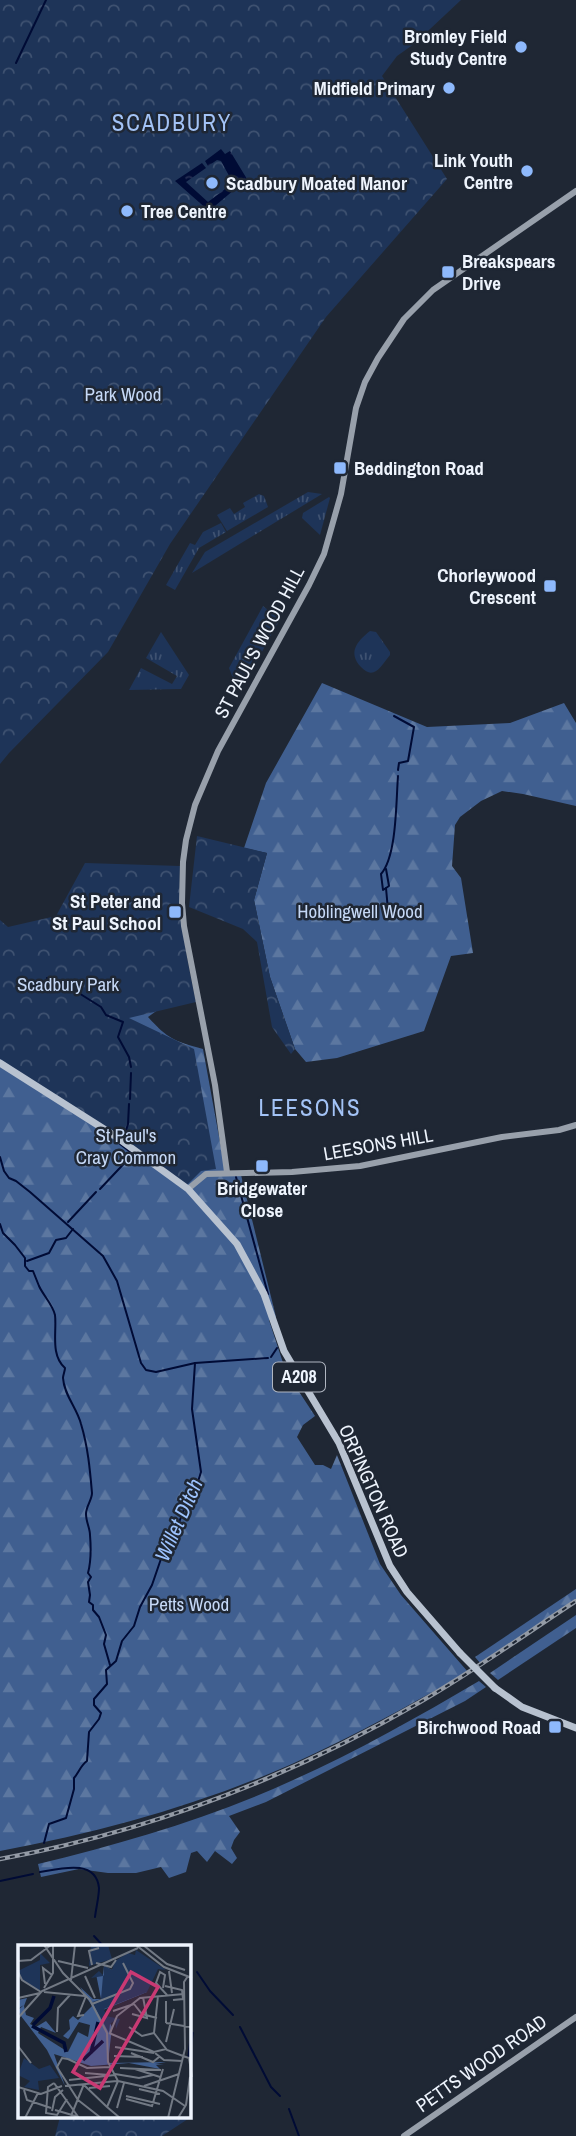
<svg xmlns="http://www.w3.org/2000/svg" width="576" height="2136" font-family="'Archivo Narrow',sans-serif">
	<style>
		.grass { fill: url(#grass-tufts) }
		.forest { fill: url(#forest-firs) }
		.park { fill: url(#park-crowns) }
		.water { fill: url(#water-ripples) }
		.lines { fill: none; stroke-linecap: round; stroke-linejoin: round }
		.stream { stroke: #000b35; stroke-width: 2 }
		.secondary { stroke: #98a0ab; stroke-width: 6 }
		.primary { stroke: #b8c2d0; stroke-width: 7 }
		.rail-casing { stroke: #939aa5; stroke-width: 4.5 }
		.rail { stroke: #1f2734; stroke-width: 2; stroke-dasharray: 5; stroke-linecap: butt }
		.primary-bridge { stroke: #b8c2d0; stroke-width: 7 }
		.poi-dot { fill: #8eb9fc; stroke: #1f2734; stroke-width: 2.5 }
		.labels { text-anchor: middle; stroke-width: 5; stroke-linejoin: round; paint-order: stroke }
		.shield { fill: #1f2734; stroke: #b0b6c1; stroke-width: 2 }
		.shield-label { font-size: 18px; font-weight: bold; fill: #eef4fd }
		.poi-label { font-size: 19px; font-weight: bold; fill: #eef4fd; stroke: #1f2734; text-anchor: end }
		.park-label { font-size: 19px; fill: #c5d8f6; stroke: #1f2734 }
		.street-label { font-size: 19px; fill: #eef4fd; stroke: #1f2734 }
		.water-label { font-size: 21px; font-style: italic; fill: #9dc3fe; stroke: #1f2734 }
		.quarter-label { font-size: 23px; letter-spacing: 2px; fill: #a3c3f6; stroke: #1f2734 }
		.inset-river { fill: none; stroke: #000b35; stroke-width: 3.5 }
		.inset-road { fill: none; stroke: #727984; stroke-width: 2 }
		.view { fill: #c93973; fill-opacity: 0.15; stroke: #c93973; stroke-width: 3.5 }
		.inset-edge { fill: none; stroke: #eef4fd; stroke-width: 3.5 }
	</style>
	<defs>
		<pattern id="grass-tufts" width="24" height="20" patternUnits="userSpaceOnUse" patternTransform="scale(1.75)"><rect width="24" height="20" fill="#1e3458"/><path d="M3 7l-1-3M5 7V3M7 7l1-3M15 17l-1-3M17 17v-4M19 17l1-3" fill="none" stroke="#3f5271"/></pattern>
		<pattern id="forest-firs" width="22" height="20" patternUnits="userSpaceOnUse" patternTransform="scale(1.75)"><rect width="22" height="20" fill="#405f90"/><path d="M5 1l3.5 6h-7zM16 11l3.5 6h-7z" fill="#5c77a0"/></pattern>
		<pattern id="park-crowns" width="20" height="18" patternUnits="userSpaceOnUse" patternTransform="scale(1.75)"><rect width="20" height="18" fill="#1e3458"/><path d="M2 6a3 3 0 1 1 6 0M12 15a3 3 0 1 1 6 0" fill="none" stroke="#3f5271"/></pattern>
		<pattern id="water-ripples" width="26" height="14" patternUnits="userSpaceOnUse" patternTransform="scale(1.75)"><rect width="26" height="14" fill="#000b35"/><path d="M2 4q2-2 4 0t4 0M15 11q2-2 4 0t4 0" fill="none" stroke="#262f53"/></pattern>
	</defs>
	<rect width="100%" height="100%" fill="#1f2734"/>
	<g class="grass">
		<polygon points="308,492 322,494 192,573 205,552"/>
		<polygon points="259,494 264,496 268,507 227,531 217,515 230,508 234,514 245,507 243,503"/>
		<polygon points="329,497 330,498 320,535 302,518 303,513"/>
		<polygon points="221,523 226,532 199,548 175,590 166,585 190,543 195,545 203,532"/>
		<polygon points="263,606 268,610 274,608 284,612 243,686 234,681 229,668"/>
		<path d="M370,631L376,632L390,652V655C381,666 374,681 361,667C348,653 356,642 370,631Z"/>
		<polygon points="161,632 189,675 181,689 129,690 141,668 172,684 177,676 146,658"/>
	</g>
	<g class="forest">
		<polygon points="322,683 427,727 510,723 564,703 576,723 576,806 523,794 502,791 481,801 460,817 455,825 452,866 461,878 473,953 451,956 424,1031 337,1058 306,1062 295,1049 270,977 254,900 267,853 244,848 266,783"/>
		<path d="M0,937L159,1009L148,1017C168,1039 174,1041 203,1049L222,1153L228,1175H241L276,1317L269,1320L286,1372L315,1416L303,1425L297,1437L315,1465H323L331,1469L337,1455L380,1564L401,1595L468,1672C422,1698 376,1724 328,1747C225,1798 113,1830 0,1851Z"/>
		<polygon points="576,1589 576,1599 481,1664 475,1657"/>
		<polygon points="576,1615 576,1628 498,1680 490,1673"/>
		<path d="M479,1681L486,1687L465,1701L266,1802L229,1816L240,1832L234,1840L231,1848L237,1858L232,1864L215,1851L207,1862L197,1851L191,1853L186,1872L169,1878L161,1867L136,1873H108L79,1869L41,1877L38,1864C124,1843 210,1818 291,1781C356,1752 418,1717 479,1681Z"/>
	</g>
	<g class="park">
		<polygon points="0,0 461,0 414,44 397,56 382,76 447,179 326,317 170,544 108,652 9,753 0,764"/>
		<polygon points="197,836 267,853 254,900 270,977 295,1049 291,1054 272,1027 257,942 243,929 189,907"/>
		<path d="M85,863L180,866C178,915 186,955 196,1002L129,1018L194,1049L216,1169L201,1171L187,1185L0,1059V920L8,927L56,916Z"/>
		<polygon points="189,2114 191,2117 162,2136 55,2136 60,2117 189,2117"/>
	</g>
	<polygon class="water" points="221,149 225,154 230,151 247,179 209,211 175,181 202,163 206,168 186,182 208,202 233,183 221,161 217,160 208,166 205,161"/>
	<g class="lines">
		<g class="stream">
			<polyline points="16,63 46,0"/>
			<polyline points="394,716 414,727 408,761 399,763 398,770"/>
			<polyline points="386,869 389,886 386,888 388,910"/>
			<path d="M386,888L383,890L381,874C397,856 396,801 398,776"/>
			<polyline points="388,918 388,913"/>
			<polyline points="47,978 66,985 101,1007 106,1015 123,1022 118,1037 129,1057 131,1067"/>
			<polyline points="130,1099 131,1073"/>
			<polyline points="124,1137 128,1124 129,1104"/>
			<polyline points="0,1157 4,1171 9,1178 16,1181 30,1192 103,1256 117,1281 141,1363 146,1370 156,1372 195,1363 268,1358"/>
			<polyline points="236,1177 268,1294"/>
			<polyline points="100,1189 133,1154 120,1144"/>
			<polyline points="68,1222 96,1192"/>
			<path d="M0,1224L3,1233L15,1245L25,1258V1266L29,1271H33C35,1276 37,1281 39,1286C43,1295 53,1305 55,1315C57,1331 50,1355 65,1368C65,1371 63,1375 63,1378C64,1395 77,1408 81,1424C88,1447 90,1470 92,1493C92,1500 86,1506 86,1514C86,1522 90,1528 90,1535C91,1547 91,1562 88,1573L91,1577L88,1582L90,1595L89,1602L93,1605V1610L99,1617L106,1635L104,1644L110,1665"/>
			<polyline points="27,1261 49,1253 56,1240 66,1238 73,1229"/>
			<polyline points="271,1357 277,1348"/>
			<path d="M44,1843L49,1824L66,1818L74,1789V1778C79,1772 81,1765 87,1761L89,1732L99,1719L101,1713L94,1705V1699L107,1684L106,1670L116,1661L122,1641L134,1626L140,1607L152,1585L164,1550L168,1546L167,1539L178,1525L188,1499L194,1494L201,1472L192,1409L195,1363"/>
			<path d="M40,1872C59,1869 96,1858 99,1888C99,1897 96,1908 95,1917"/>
			<polyline points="0,1881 33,1874"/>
			<polyline points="94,1936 104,1947"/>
			<polyline points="197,1972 210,1991 233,2015"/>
			<polyline points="240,2027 271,2087 280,2096"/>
			<polyline points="289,2109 299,2136"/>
		</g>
		<g class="secondary">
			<polyline points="227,1172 215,1085 184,926 182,903 183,862 186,840 195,805 218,751 309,585 324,554 341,494 356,408 365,382 378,358 404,319 433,290 576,191"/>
			<polyline points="188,1189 206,1174 292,1172 360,1166 502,1137 559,1130 576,1125"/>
			<polyline points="404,2136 576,2017"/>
		</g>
		<g class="primary">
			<polyline points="0,1063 115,1136 188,1189 237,1244 264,1294 284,1351 339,1443 390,1566 407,1592 460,1653"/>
			<polyline points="495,1688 522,1707 576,1728"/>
		</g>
		<g class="rail-casing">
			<path id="rail" d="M0,1859C148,1832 290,1777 420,1702C474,1671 524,1635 576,1601"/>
		</g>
		<use href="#rail" class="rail"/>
		<polyline class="primary-bridge" points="460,1653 495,1688"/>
	</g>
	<g class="poi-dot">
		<circle cx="521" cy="47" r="7"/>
		<circle cx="449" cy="88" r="7"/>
		<circle cx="527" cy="171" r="7"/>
		<circle cx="212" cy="183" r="7"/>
		<circle cx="127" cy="211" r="7"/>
		<rect x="441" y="265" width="14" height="14" rx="3.5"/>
		<rect x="333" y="461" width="14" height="14" rx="3.5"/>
		<rect x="543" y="579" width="14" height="14" rx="3.5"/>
		<rect x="168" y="905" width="14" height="14" rx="3.5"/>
		<rect x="255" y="1159" width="14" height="14" rx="3.5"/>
		<rect x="548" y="1720" width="14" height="14" rx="3.5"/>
	</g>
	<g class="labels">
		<rect class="shield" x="273" y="1362.5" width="52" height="29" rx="5"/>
		<g class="shield-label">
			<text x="299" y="1383">A208</text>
		</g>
		<g class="poi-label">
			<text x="507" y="43">Bromley Field<tspan x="507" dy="22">Study Centre</tspan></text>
			<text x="435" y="95">Midfield Primary</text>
			<text x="513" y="167">Link Youth<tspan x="513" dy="22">Centre</tspan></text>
			<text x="226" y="190" text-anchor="start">Scadbury Moated Manor</text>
			<text x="141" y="218" text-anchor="start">Tree Centre</text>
			<text x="462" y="268" text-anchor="start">Breakspears<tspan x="462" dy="22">Drive</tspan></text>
			<text x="354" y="475" text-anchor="start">Beddington Road</text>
			<text x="536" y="582">Chorleywood<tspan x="536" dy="22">Crescent</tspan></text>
			<text x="161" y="908">St Peter and<tspan x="161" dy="22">St Paul School</tspan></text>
			<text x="262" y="1195" text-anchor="middle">Bridgewater<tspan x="262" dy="22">Close</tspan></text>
			<text x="541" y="1734">Birchwood Road</text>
		</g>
		<g class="park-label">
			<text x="123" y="401">Park Wood</text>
			<text x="360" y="918">Hoblingwell Wood</text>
			<text x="68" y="991">Scadbury Park</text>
			<text x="126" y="1142">St Paul's<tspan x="126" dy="22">Cray Common</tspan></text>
			<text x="189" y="1611">Petts Wood</text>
		</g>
		<g class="street-label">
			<text transform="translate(259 642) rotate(-62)" y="7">ST PAUL'S WOOD HILL</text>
			<text transform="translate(378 1144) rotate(-10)" y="7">LEESONS HILL</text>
			<text transform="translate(374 1491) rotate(66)" y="7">ORPINGTON ROAD</text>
			<text transform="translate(481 2063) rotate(-35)" y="7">PETTS WOOD ROAD</text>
		</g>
		<g class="water-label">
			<text transform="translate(179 1520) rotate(-66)" y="7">Willet Ditch</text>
		</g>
		<g class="quarter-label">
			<text x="172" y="131">SCADBURY</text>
			<text x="310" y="1116">LEESONS</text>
		</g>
	</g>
	<g transform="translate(18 1945)">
		<rect width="173" height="173" fill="#1f2734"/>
		<path d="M22,8L32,18L22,20V46L5,35L0,26L22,15Z" fill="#1e3458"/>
		<path d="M99,18L125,41L135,39L129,41V47L85,65L94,82L90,118L148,117L137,119L146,120H138L142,124L111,118L73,121L36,109L47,141L29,105L3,71L0,65L6,60L1,63L0,55L9,53L6,61L8,70L16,73L12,79L18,82L28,76L38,88L23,82L20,88L50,107L60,87L70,92L72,80L61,77L51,93L50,94L45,91L52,84L51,75L55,71L60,75L74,61L62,42L75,54H83L78,29L85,30L86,21L94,25Z" fill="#405f90"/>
		<path d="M73,0H90L94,14L71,21ZM118,5L148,25L140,24L129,47L86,64L88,71L102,74L98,84L97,75L92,79L91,88L74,57L83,54L85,31L73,33L81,26L86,31V21L94,25L97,16L110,8L117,10ZM6,113L21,124L32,120L41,133L20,136L21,145L6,142L12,136L0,130Z" fill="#1e3458"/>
		<path class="inset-river" d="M15,80L32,63L36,51M14,81L46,98L48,107M73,108L80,77M171,113L174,87M65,115L85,96"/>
		<path class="inset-road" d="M26,0L45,28L72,55L89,88L90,117L100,136L89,162L102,173M118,0L146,22L174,33M125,0L149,19L167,25M0,16L13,15L33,0M40,16L70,23M78,18L93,22L98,15M74,20L71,6L81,3M151,26L154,48M0,27L4,35L23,47M67,31L77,53M53,35L57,0M27,39L25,23L34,30M147,41L164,45L165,54L155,55M26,43L35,28V0M145,43L147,30L142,27L138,38L149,50M26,47L67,51M140,51L136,88L149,105L165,111M0,53L22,48M74,59L112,44L115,38L105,18M116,59L124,69L139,73M95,66L116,59M114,69L129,73L125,52M66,70L60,71L68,51M0,73L24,46L120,3M148,78L172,82M148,78V56M111,82L124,91L136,88M39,87L40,63L52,50M91,88L136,107L148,104M92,88L99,71L122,53L166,49M148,97L156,64M0,101L13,118M97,102L136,108M113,108L135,117L141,112M137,108L146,115L164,116M96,111L125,112M165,111L171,113L174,132M50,114L44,113L39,122L60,155M50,114L69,123L92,122M102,123L143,125M117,124L142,132M67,128L91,130M97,129L121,133L135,130M51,135L97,130M100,136L145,146L167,161M36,138L30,142L28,168L39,170L49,154M36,138L61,173M66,140L89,162M47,141L99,136M126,141L161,129M0,142L23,149L44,141M71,143L92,141M121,144L142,149M6,145L9,155L33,163M108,151L142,159M108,154L134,161L145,124M60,155L83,173M99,163L106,138M37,165L61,172M34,166L37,152L45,145M53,171L66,139M7,173L20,148M150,173L167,104L166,37L170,31M160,173L168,160L172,132"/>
		<path class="view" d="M113,27L140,42L82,143L55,127Z"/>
		<rect width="173" height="173" class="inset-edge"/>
	</g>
</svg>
